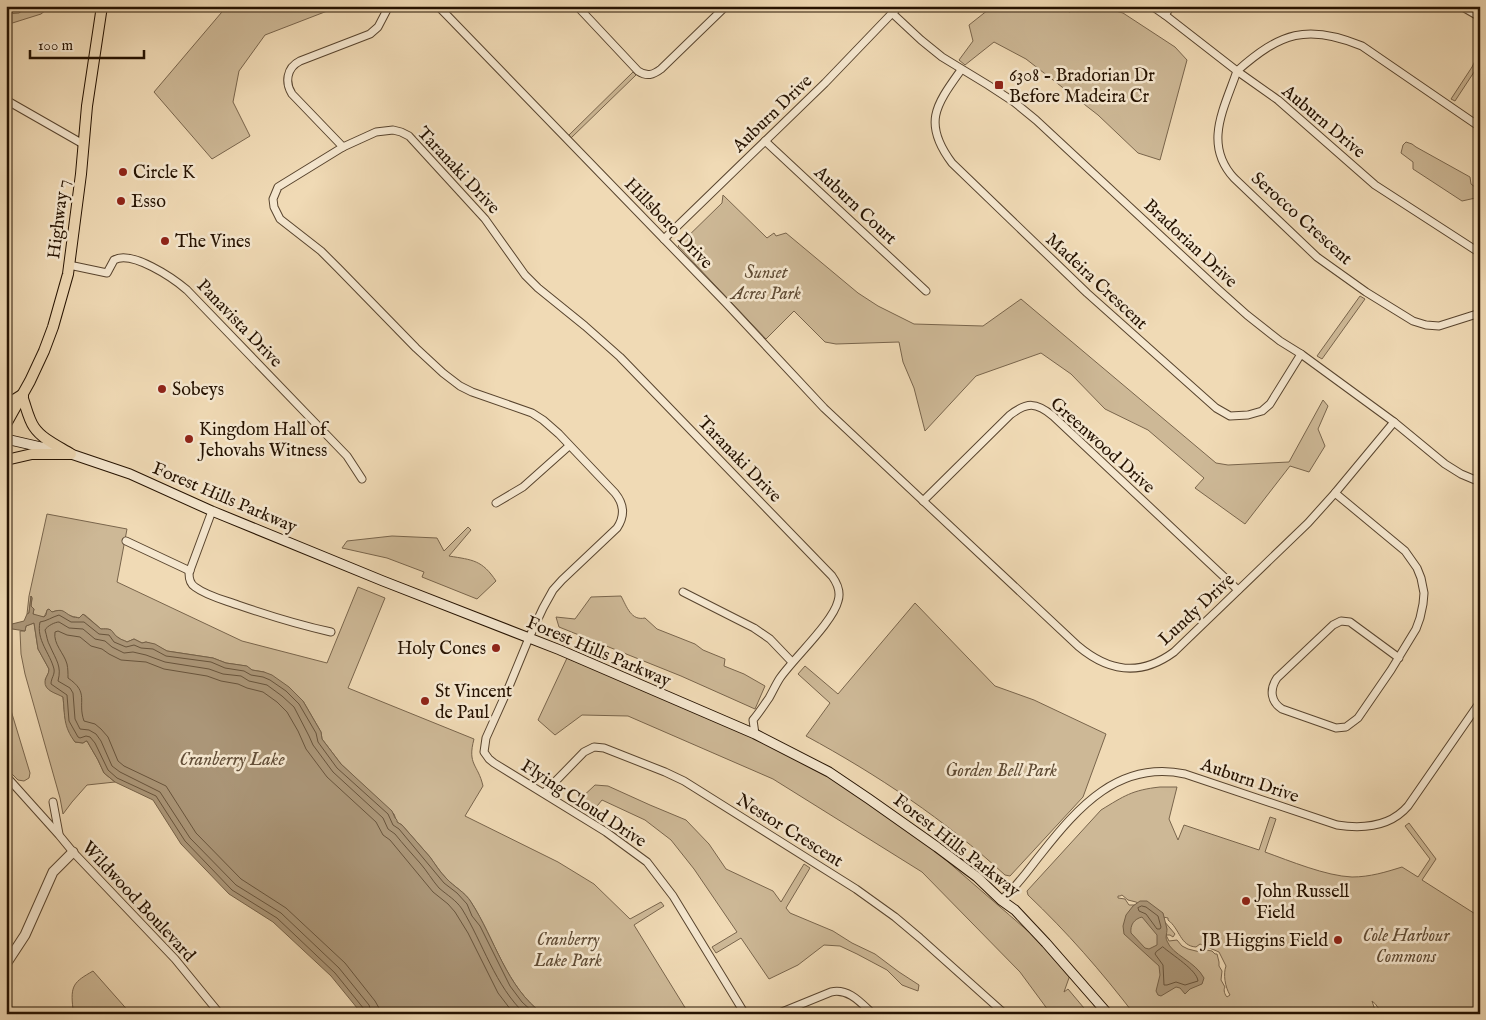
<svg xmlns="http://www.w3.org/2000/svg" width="1486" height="1020" font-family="'IM FELL English',serif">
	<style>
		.green { fill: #cdb896; stroke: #79654c; fill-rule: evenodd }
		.water { fill: #ab9678; stroke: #756148; fill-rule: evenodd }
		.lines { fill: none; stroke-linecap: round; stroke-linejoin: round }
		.shore { stroke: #68543c; stroke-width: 1 }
		.minor-casing { stroke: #58442e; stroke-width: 9 }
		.tertiary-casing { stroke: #58442e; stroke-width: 11 }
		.secondary-casing { stroke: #251201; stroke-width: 11 }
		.primary-casing { stroke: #251201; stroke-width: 12 }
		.motorway-casing { stroke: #251201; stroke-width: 14 }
		.minor { stroke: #f5e7cf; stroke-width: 7 }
		.tertiary { stroke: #f5e7cf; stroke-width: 9 }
		.secondary { stroke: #f5e7cf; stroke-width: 9 }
		.primary { stroke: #f0dab5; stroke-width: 10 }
		.motorway { stroke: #f0dab5; stroke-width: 12 }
		.poi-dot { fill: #8f2418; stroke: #f5e7cf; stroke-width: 2 }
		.labels { text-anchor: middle; stroke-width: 5; stroke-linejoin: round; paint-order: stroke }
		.poi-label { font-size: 18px; fill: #251201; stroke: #f5e7cf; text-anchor: start }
		.street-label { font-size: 18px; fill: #251201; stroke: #f5e7cf }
		.park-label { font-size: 18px; font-style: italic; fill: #604c35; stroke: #f5e7cf }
		.water-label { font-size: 19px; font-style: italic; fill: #614d37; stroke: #f5e7cf }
	</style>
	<rect width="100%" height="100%" fill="#f0dab5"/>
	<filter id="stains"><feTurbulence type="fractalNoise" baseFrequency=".004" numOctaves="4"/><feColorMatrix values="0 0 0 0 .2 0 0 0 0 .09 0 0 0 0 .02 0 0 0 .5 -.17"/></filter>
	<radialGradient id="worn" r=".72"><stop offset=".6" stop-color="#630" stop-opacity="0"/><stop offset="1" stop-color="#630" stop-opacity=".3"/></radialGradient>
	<g class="green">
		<polygon points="28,6 51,6 41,14 6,25 6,14 19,13"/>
		<polygon points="227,6 336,6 335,8 265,35 239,71 233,102 250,136 212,159 154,92"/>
		<polygon points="993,6 1049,6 1070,12 1077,6 1097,6 1123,13 1175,47 1187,60 1160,160 1138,153 1098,115 1026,59 994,42 965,65 959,60 973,41 969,25"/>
		<polygon points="1480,51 1480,62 1476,69 1455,101 1451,99 1472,67"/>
		<polygon points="633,72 636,75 571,138 569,135"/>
		<polygon points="1406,142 1412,144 1416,147 1470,177 1471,184 1480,191 1480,197 1462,201 1413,169 1413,162 1401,153 1403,145"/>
		<polygon points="723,195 767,238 774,233 776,236 786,233 858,293 878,306 914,324 983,326 1021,299 1216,463 1228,465 1289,462 1323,400 1328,406 1318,429 1325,446 1309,472 1290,466 1245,524 1195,488 1204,478 1148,430 1105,409 1071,374 1041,353 976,376 925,431 914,388 903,362 899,342 836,344 825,342 794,311 766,339 678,246 722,203"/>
		<polygon points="1360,296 1365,299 1322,359 1317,356"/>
		<path d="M47,514L127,529L117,582L242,641L327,663L358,587L385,598L348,688L474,739C467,765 478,764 483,786L465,816L558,862L594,884L630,919L661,902L664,906L634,925L689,1014H543C506,987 495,939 471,902C465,892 454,887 446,878C440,872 435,864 430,857C421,846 411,836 402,825L397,822L394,814L341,764L322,739L321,732L303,701L264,672L252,670L246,666L226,663L213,658L167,651L155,645L146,642L142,643L134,639L127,642C124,640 121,640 119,638C110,633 116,628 101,629L85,615H82L79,618C77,617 74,617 71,616C62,613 63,608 52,612L48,609L44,617L35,616L33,613L34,609L31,606L32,598L31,596L29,613L27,614L29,596Z"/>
		<path d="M468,527L471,530L449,556C473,560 482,560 496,581L477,599L422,577L424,572L387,558L342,548L347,541L392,536L437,538L444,551Z"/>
		<path d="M621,596C627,607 631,621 645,618L657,629L695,644L703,650L725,659L724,666L744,674L765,686L755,709L681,676L559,627L556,617L575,619L591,597Z"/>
		<path d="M915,603L995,686L1034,700L1106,734L1083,797L1010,876L1005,875C945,820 878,775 806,736L830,703L798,674L805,666L838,694Z"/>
		<path d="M34,623L38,649L49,669V672L45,680L63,697C65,718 64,723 75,742L83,743L86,741H87L98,760L104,773L115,782L87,785L72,802L63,814L60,798L25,674L21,654L20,631H25L26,626Z"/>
		<polygon points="567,658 710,717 814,767 909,828 1037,939 1070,975 1064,992 1068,989 1089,1014 1045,1014 1048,1010 1020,972 922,872 773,779 628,716 582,715 555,735 538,720"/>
		<polygon points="6,694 30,773 29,778 24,781 18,780 6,768"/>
		<polygon points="595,785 608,786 650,805 686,820 709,844 726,869 773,891 781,902 804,864 810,868 786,908 790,913 833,931 852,943 875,954 899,972 919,985 918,991 902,985 887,970 857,954 840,946 824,945 798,965 769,979 741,938 716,953 712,947 737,932 694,869 671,840 645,820 602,800 593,811 579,800"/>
		<path d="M1160,787H1177L1169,819L1178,840L1184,825L1259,850L1270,817L1276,819L1265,852C1290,861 1326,876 1352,877C1370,877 1386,872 1402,867L1418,877L1430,859L1405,826L1409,823L1436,859L1422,880L1480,917V1014H1419L1415,1010C1406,1011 1392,1016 1383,1012C1378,1010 1377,1004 1372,1001L1375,1010L1378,1014H1134C1101,971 1067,932 1028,895L1027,891L1101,810C1124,796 1132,790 1160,787ZM1122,895L1128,900L1136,902L1163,917L1168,918V920C1180,929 1180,946 1196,947L1200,944L1219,952L1226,966C1223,974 1225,987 1230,995L1227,997C1225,995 1223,990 1225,987L1221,980L1222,971L1219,966V962L1217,954H1215L1212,951L1206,950L1200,952L1188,949L1182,946L1177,940L1169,941L1166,935H1170L1173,937L1175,934L1164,921L1136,905H1129L1125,899L1118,898V896H1120Z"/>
		<path d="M93,971L131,1014H83L73,1009C70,985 74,982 93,971Z"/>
	</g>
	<g class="water">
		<path d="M31,596L32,598L31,606L34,609L33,614L44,617L46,615L47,610L49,609L52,612C64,608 63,612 71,616C74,618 77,617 79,618L83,614L101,629C116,628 110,633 119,638C121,640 124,640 127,642L134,639L142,643L146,642L155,644L167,651L213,658L226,663L247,666L252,670L264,672L272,675L289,687L303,701L321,732L322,739L341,764L392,811L395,818L397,820V822L402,825C411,836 421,846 430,857C435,864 440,872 446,878C454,887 465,892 471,902C495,939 506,987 543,1014H362L331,976L273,922L229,894L181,844L153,800L115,782L104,773L98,760L87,741H86L83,743L75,742C63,726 65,716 63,697C56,693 44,691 45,681C46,676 49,674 49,669L38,649L34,623L26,626L25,631L6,628V624L8,625L24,621L27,614L29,613Z"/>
		<path d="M1140,901H1147L1163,913C1164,918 1166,924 1167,929C1167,934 1165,937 1167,941C1172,955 1195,961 1204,978L1202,984L1190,989L1185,994L1180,988L1176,987L1161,996L1158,995L1156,991L1160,975L1159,966L1124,934L1123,926L1126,915L1133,906ZM1142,917L1157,935V945L1149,949L1145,948L1131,933C1130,925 1134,919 1142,917Z"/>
	</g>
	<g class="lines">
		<g class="shore">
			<polygon points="1142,906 1146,907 1158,916 1161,927 1160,929 1157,929 1146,914 1139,911 1138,908"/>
			<path d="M1163,947C1172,955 1197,970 1198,981L1185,985L1176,982L1167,985H1164L1163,965L1155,954L1156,952Z"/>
			<path d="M365,1014L364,1009L335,973L277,918L232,890L185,841L156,796L117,778L108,770L95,743L90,737L86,736L80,738L78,737L69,721L67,695L51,684C51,678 55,675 54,669C50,653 36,640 40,622C47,621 52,617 59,615L71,622H84L99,634L109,635L114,642L126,647L134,645L141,648L153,649L166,656L211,662L225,668L244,671L251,675L263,677L270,680L286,691L299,704L316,733L318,742L337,768L388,814L393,825L399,829L444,883L457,893L467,904L472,916L480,926L510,986L522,1002L535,1014"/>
			<path d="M372,1014L369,1005L339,968L281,913L236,885L190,838L160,792L120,772L112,766L101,741L96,734L89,730L80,729L75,719L73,693L70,688L58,681C62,666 56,660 50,646C47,641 47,636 45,630C47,626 55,622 59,622L69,628L83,629L95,639L105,641L112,647L124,653L133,652L146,655L165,662L209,669L223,674L241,676L249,681L267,685L282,696L294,707L309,736L313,745L333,772L383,818L388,829L395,834C403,844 412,854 420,863C427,871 432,880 439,888C447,895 456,900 462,909C483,943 495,986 525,1014"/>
			<path d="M379,1014V1008L375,1001L345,963L286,908L241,879L196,833L166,786L124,766L118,761L108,737L101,729L95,724L84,721C77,701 90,693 68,678C68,673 68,669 67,664C64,653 53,644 55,632L58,631L67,635L80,637L91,646L102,649L109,654L121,660L146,662L164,669L207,676L221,681L238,684L247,688L263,692L277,702L287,712L298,731L306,749L327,777L376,822L383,835L390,840L433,892L448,904L455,912L468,933L498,993L514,1014"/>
		</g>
		<g class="minor-casing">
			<g id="minor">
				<path d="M438,6L726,303L824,408L1078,646C1109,672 1140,677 1174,652L1308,523L1335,493L1394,422"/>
				<path d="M577,6L638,71C647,77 653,75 661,69L726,6"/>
				<polyline points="1152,6 1165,15 1237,71 1278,100 1375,185 1480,253"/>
				<polyline points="1461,6 1480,17"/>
				<polyline points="892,13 921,40 942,57 988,85 1014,102 1036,120 1219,290 1247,315 1280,341 1301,354 1394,422 1445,464 1461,474 1480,482"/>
				<polyline points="1165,15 1171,6"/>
				<path d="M961,70C936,105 922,123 952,163L1087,293L1216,408L1230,416L1248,415L1262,411L1270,404L1301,354"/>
				<path d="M1237,71C1224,109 1203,144 1234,178L1317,257L1366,292L1413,321L1426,325L1439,326L1480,313"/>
				<path d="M1237,71C1280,33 1307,23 1362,46L1480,127"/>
				<polyline points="6,100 83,144"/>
				<polyline points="765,141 926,291"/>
				<path d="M343,147L292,94C285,83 286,68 300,61L370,34L378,27L389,6"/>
				<polyline points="664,239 825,83 899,6"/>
				<path d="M69,265L107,273L114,260C132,250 173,278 187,290L347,456L362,479"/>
				<path d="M1335,493L1405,551L1417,568L1421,578L1424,593L1423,604L1420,618L1416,629L1391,670L1358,718L1346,727L1336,728L1282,709C1271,702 1269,690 1277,678L1333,625L1341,621L1350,622L1399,658"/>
				<path d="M923,501L1010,415C1027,402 1036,402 1053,416L1238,590"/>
				<polyline points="496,503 523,487 569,446"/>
				<path d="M212,511L189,573C189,579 190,584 195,587C207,596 224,600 238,605C270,616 299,625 331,632"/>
				<polyline points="126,541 190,571"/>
				<polyline points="683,592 754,628 770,639 792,662"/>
				<polyline points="6,776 59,835 73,852 175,959 220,1014"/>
				<polyline points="544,793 584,752 594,747 604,748 665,772 684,781 856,889 895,917 920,938 1005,1014"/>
				<polyline points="53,802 59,834"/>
				<path d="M1001,900C1017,887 1028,870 1041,854C1078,807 1119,760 1185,774L1337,825C1363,829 1390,827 1408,806L1480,702"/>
				<polyline points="220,1013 234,1014"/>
				<path d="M745,1014L673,896L647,862L606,832L494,763L489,759L484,752L486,738L508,689L529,638L543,608L553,590L562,580L617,528C625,516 624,504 615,493L559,434L543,420L532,413L472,392L460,386L443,373L416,348L338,268L321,251L280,219L274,207L273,199L278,187L343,147L376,132L393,130L401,132L409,136L485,219L525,275L538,288L585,326L620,357L832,576C837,583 841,592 838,601C833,622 794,658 780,678C776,684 773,691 769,698C764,705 759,713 753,720L755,734"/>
				<path d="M777,1014L831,992C849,988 861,1003 873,1014"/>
			</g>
		</g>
		<g class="tertiary-casing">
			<polyline id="tertiary" points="6,964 25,935 53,872 73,852"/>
		</g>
		<g class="secondary-casing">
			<polyline id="secondary" points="6,439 71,454 130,474 212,511 383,581 560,650 755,734 829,772 869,799 937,847 977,877 1001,900 1015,910 1046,943 1108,1014"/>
		</g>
		<g class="primary-casing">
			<g id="primary">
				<path d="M22,396C26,406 28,418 34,427C42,439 58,446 71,454"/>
				<polyline points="6,424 30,381 44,351 53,327 68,274 81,174 87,106 102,6"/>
				<polyline points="6,460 32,454 70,454"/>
			</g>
		</g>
		<g class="motorway-casing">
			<polyline id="motorway" points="6,406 22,396"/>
		</g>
		<use href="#minor" class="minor"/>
		<use href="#tertiary" class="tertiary"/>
		<use href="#secondary" class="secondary"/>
		<use href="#primary" class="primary"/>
		<use href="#motorway" class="motorway"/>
	</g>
	<g class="poi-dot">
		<rect x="994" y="80" width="10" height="10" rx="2.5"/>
		<circle cx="123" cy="172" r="5"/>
		<circle cx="121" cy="201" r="5"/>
		<circle cx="165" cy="241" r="5"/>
		<circle cx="162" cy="389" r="5"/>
		<circle cx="189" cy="439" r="5"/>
		<circle cx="496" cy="648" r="5"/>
		<circle cx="425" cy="701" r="5"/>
		<circle cx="1246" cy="901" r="5"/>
		<circle cx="1338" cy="940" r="5"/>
	</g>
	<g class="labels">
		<g class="poi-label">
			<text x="1009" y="81">6308 - Bradorian Dr<tspan x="1009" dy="21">Before Madeira Cr</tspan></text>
			<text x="133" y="178">Circle K</text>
			<text x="131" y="207">Esso</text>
			<text x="175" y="247">The Vines</text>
			<text x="172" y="395">Sobeys</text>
			<text x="199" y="435">Kingdom Hall of<tspan x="199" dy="21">Jehovahs Witness</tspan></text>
			<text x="486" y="654" text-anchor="end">Holy Cones</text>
			<text x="435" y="697">St Vincent<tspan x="435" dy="21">de Paul</tspan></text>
			<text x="1256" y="897">John Russell<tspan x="1256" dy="21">Field</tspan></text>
			<text x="1328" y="946" text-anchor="end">JB Higgins Field</text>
		</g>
		<g class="street-label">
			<text transform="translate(772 113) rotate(-44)" y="6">Auburn Drive</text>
			<text transform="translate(1324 121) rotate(40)" y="6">Auburn Drive</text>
			<text transform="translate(459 170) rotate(47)" y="6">Taranaki Drive</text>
			<text transform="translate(856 205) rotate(43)" y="6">Auburn Court</text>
			<text transform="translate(1302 218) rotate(42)" y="6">Serocco Crescent</text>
			<text transform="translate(58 219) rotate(-83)" y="6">Highway 7</text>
			<text transform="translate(669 223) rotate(46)" y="6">Hillsboro Drive</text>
			<text transform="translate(1191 243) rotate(43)" y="6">Bradorian Drive</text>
			<text transform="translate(1097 281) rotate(43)" y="6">Madeira Crescent</text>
			<text transform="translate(240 323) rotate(46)" y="6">Panavista Drive</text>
			<text transform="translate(1103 445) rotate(42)" y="6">Greenwood Drive</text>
			<text transform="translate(740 459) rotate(46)" y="6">Taranaki Drive</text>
			<text transform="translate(225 497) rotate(23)" y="6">Forest Hills Parkway</text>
			<text transform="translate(1196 609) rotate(-43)" y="6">Lundy Drive</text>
			<text transform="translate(599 651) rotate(23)" y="6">Forest Hills Parkway</text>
			<text transform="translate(1250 780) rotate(19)" y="6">Auburn Drive</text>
			<text transform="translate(584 803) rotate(33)" y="6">Flying Cloud Drive</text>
			<text transform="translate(790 830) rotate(32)" y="6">Nestor Crescent</text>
			<text transform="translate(957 845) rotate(38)" y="6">Forest Hills Parkway</text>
			<text transform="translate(139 901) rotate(47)" y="6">Wildwood Boulevard</text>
		</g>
		<g class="park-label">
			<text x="766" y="278">Sunset<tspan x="766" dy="21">Acres Park</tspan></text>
			<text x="1001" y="776">Gorden Bell Park</text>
			<text x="1406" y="941">Cole Harbour<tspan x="1406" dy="21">Commons</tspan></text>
			<text x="568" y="945">Cranberry<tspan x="568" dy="21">Lake Park</tspan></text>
		</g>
		<g class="water-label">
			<text x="232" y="765">Cranberry Lake</text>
		</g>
	</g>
	<rect width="1486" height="1020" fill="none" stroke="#f0dab5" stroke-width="25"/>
	<rect x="8" y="8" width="1471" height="1005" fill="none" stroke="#251201" stroke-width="2.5"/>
	<rect x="12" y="12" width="1461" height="995" fill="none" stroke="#251201"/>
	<path d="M30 50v8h114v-8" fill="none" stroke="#251201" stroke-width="2.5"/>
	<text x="38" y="50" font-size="15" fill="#251201" stroke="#f5e7cf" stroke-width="4" paint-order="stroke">100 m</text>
	<rect width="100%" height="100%" filter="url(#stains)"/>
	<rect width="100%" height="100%" fill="url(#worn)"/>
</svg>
